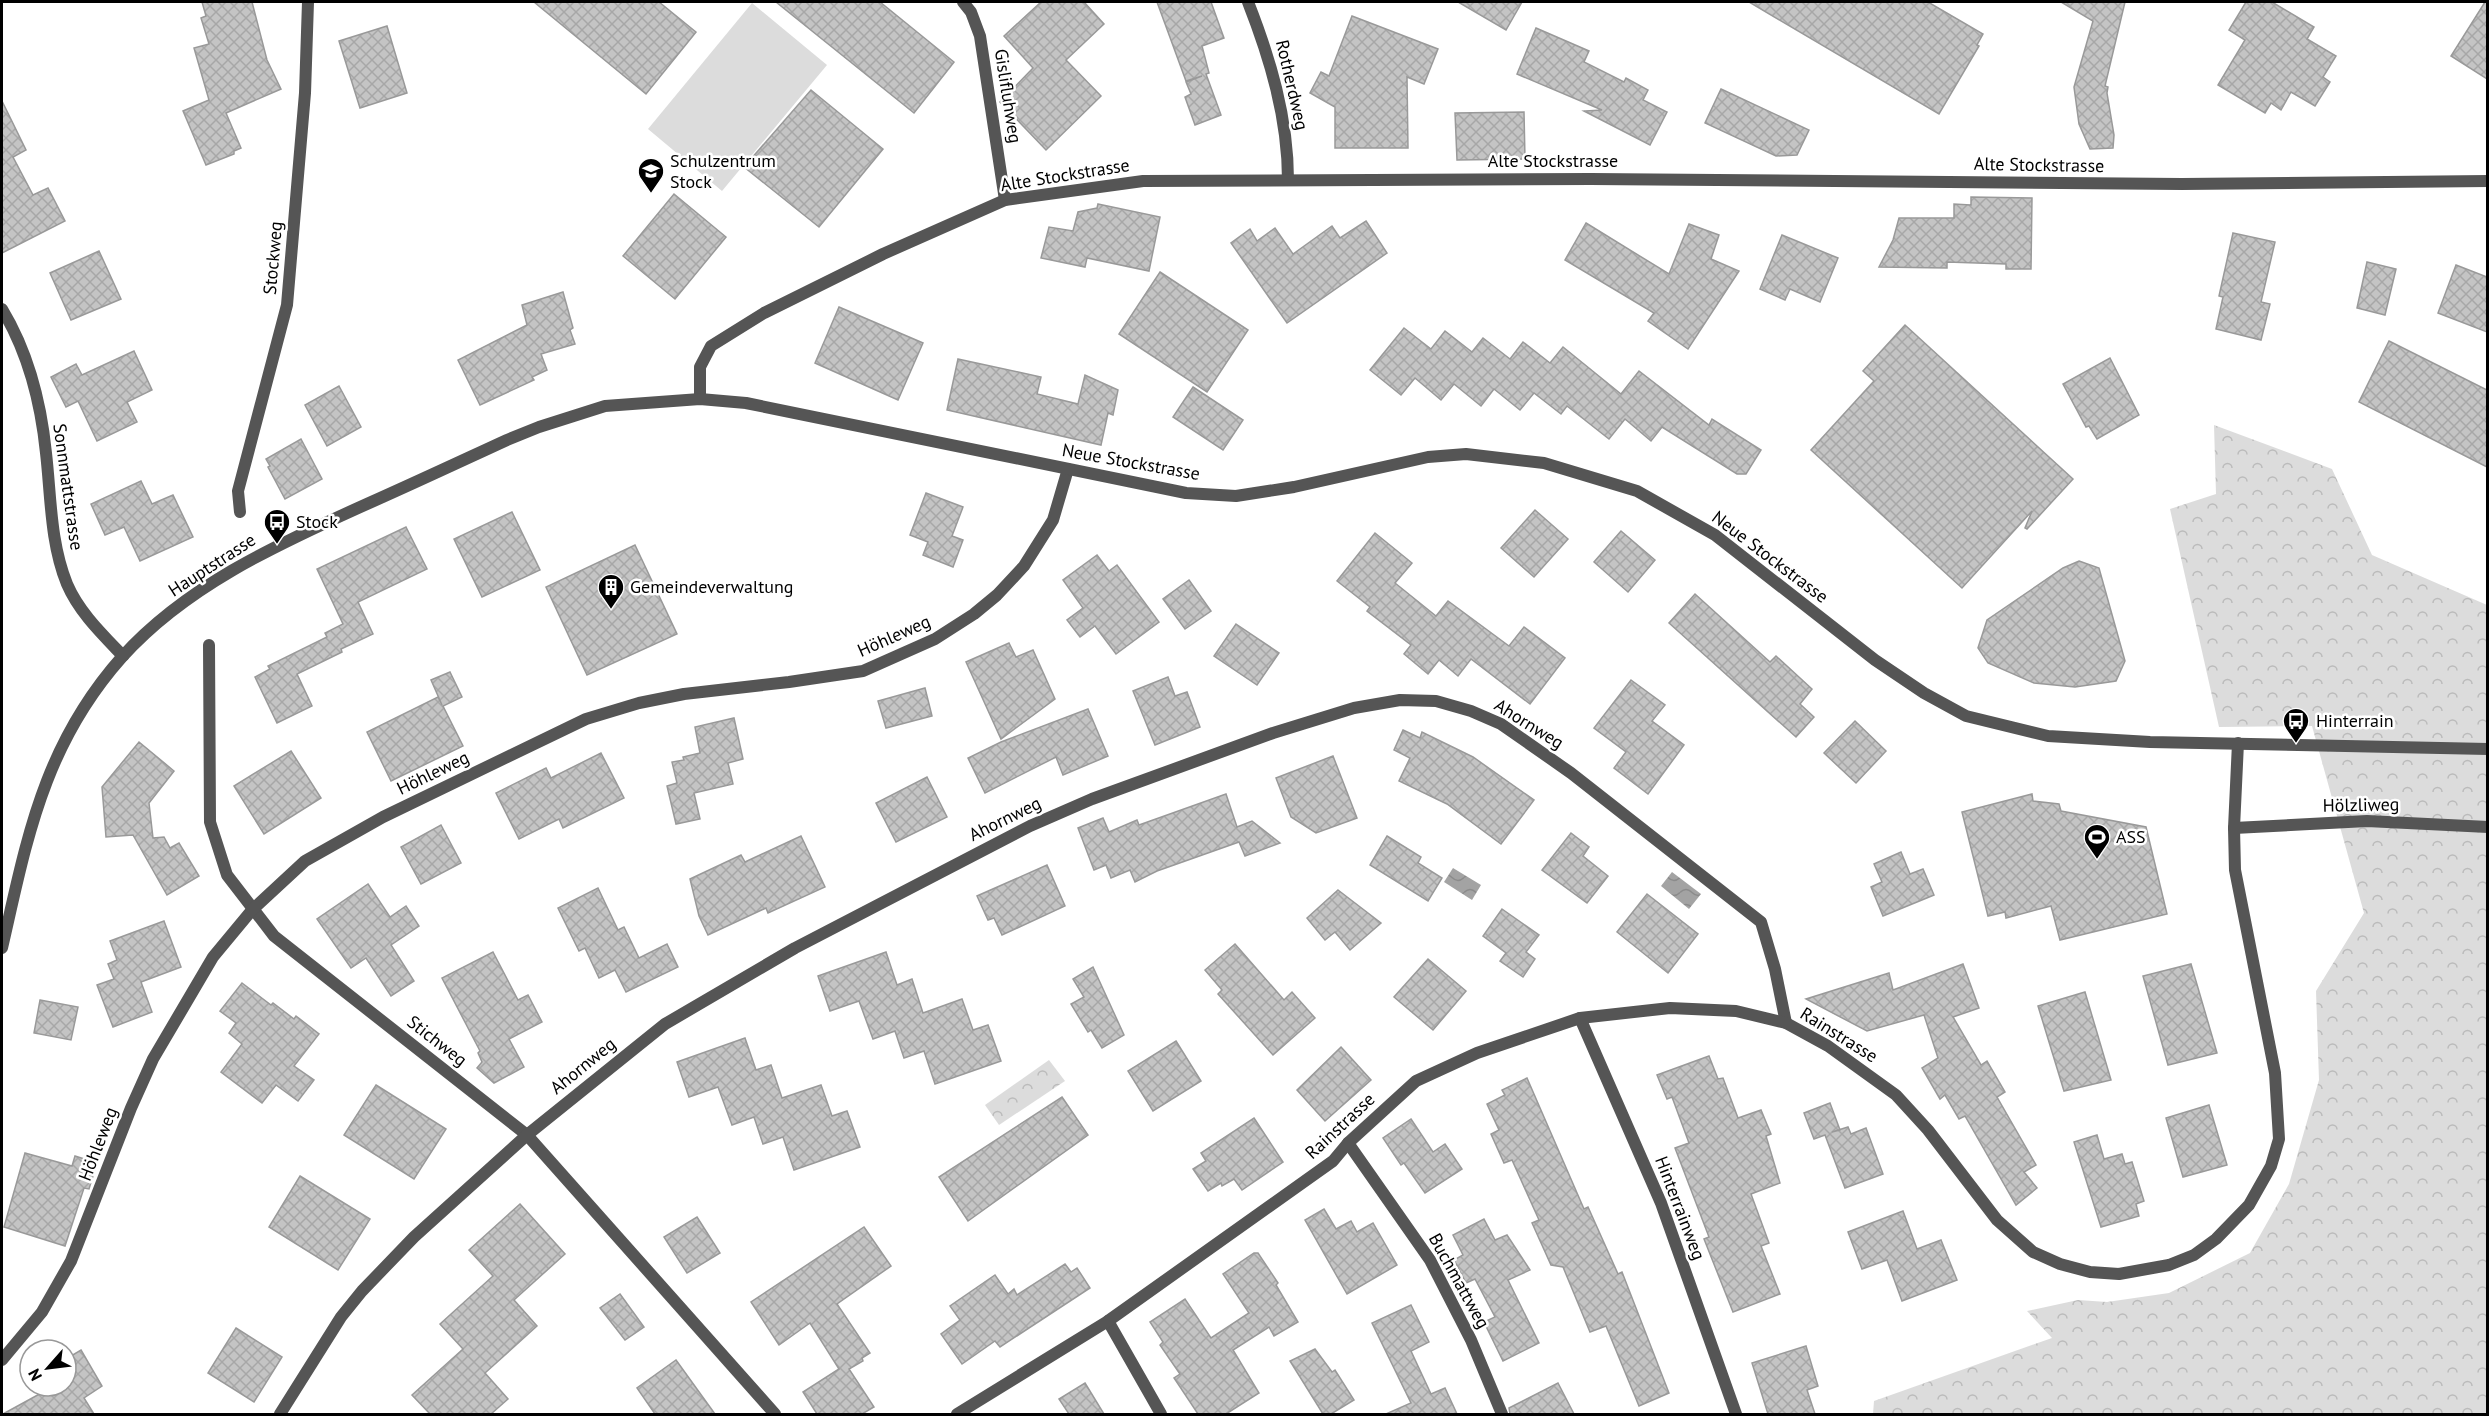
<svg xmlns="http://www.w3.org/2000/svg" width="2489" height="1416" font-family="'PT Sans',sans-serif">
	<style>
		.grass { fill: #dcdcdc }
		.forest { fill: url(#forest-crowns) }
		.water { fill: url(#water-waves) }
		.building { fill: url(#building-cross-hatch); stroke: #999; stroke-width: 1.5 }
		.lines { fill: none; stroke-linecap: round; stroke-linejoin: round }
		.minor { stroke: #555; stroke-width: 12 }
		.tertiary { stroke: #555; stroke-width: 12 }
		.labels { text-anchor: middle; stroke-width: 5; stroke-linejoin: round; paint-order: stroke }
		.street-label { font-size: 18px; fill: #000; stroke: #fff }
		.poi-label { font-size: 18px; fill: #000; stroke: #fff; text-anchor: start }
	</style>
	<defs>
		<pattern id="forest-crowns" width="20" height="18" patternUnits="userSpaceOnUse" patternTransform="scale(1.5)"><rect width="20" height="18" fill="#dcdcdc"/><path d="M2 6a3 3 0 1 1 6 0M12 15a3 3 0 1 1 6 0" fill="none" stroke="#bbb"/></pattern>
		<pattern id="water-waves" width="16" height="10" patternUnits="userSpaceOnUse" patternTransform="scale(1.5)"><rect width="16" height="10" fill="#a3a3a3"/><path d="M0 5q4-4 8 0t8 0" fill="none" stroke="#8b8b8b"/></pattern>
		<pattern id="building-cross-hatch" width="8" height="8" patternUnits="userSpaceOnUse" patternTransform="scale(1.5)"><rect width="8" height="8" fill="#c4c4c4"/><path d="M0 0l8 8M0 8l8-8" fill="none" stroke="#a7a7a7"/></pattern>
	</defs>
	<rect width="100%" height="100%" fill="#fff"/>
	<polygon class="grass" points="752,3 827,65 722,191 648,129"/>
	<g class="forest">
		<polygon points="2214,425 2332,469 2372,555 2487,605 2487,1414 1873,1414 1874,1401 2052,1338 2027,1311 2078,1300 2107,1302 2169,1293 2250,1253 2289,1184 2319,1080 2316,991 2364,913 2312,726 2219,727 2170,509 2216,494"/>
		<polygon points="1049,1060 1065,1081 999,1125 985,1105"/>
	</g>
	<g class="water">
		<polygon points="1453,868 1481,885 1472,900 1444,882"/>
		<polygon points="1672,872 1701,894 1689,909 1661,886"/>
	</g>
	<g class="building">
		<polygon points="202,2 252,2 267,60 281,89 226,113 241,148 234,151 234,154 206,165 183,111 209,100 194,48 209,44 201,18 206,16"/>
		<polygon points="534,2 659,2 696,32 646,94"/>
		<polygon points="776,2 880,2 954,62 914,113"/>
		<polygon points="1041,2 1084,2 1104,24 1066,60 1101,96 1046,150 1000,102 1033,68 1004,36"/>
		<polygon points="1157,2 1211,2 1224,38 1202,46 1209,73 1206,74 1221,115 1195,125 1185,97 1191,94 1186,82 1202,76 1186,81"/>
		<polygon points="1458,2 1522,2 1506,30"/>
		<polygon points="1749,2 1928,2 1983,34 1977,45 1979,46 1939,114"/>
		<polygon points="2061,2 2125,2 2105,86 2108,87 2107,93 2114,135 2113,148 2090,149 2079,124 2074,87 2093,21"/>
		<polygon points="2246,2 2272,2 2314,27 2307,39 2336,56 2323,77 2330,82 2315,106 2291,92 2281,110 2271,103 2265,113 2218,85 2245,40 2229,30"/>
		<polygon points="2485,2 2487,2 2487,79 2451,56"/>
		<polygon points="1352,16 1438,49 1424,84 1407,77 1408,148 1335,148 1335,107 1310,93 1321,72 1329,76"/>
		<polygon points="387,26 407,93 360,108 339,41"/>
		<polygon points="1536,28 1589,51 1584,62 1624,82 1626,78 1648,90 1643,100 1667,112 1650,145 1584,111 1602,110 1517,74"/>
		<polygon points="1721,89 1809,130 1797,155 1776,156 1705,123"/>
		<polygon points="811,90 883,149 819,227 744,167"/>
		<polygon points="2,101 26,150 13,157 33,195 48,188 65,221 2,253"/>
		<polygon points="1524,112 1525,159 1457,160 1455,113"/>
		<polygon points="674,194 726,237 675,299 623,256"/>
		<polygon points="1971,197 2032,198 2031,269 2006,269 2006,264 1947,262 1947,268 1879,267 1893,240 1899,218 1954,218 1954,204 1971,205"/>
		<polygon points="1098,204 1160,217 1149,271 1087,258 1085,267 1041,258 1049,227 1073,231 1078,212 1097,208"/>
		<polygon points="1366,221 1387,253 1287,323 1231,243 1250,229 1257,241 1275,228 1293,254 1332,226 1340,238"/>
		<polygon points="1586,223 1669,274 1689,224 1719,235 1711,259 1739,271 1688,349 1648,321 1654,313 1565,260"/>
		<polygon points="2233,233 2275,242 2261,302 2270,304 2261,340 2216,329 2223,297 2219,296"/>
		<polygon points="1782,235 1838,258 1820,302 1790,289 1785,300 1760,289"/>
		<polygon points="99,251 121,299 71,320 50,273"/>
		<polygon points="2367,262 2396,269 2385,315 2357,308"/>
		<polygon points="2456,265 2487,277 2487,332 2438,313"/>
		<polygon points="1160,272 1248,330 1207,392 1119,334"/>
		<polygon points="563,292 573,328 570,330 575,344 541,354 547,370 532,377 534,380 480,405 458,360 527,325 522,305"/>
		<polygon points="839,307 923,343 898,400 815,363"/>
		<polygon points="1905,325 2073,479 2027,529 2025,528 2032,511 1962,588 1811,450 1874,381 1863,371"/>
		<polygon points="1404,328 1431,349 1445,331 1472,352 1483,338 1510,359 1523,342 1550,363 1563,347 1621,394 1639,371 1709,425 1712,419 1761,450 1746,474 1737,474 1662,427 1651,441 1625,419 1609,439 1567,406 1561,414 1534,393 1520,410 1494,389 1481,406 1454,384 1441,400 1415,378 1401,395 1370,370"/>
		<polygon points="2389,341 2487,390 2487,467 2359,402"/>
		<polygon points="134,351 152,390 127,402 137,422 97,441 78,401 66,407 51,377 76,364 82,375"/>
		<polygon points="2110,358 2139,415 2097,439 2089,426 2086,427 2063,384"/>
		<polygon points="958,359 1041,377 1037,394 1078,404 1085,375 1118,390 1113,415 1108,413 1101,445 947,410"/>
		<polygon points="339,386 361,427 327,446 305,405"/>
		<polygon points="1193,387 1243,420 1223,450 1173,417"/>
		<polygon points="301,439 322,479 285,499 268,467 270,466 266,459"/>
		<polygon points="141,481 152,504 173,495 193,537 140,561 124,527 105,535 91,504"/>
		<polygon points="926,493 963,507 952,536 963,540 953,567 923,555 928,542 910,535"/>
		<polygon points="1535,510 1568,539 1534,577 1501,548"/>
		<polygon points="512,512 540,570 482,597 454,539"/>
		<polygon points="406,527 427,569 358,602 373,634 341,649 342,652 297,674 312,706 277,723 255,677 270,669 268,666 327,637 325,633 343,624 317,569"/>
		<polygon points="1621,531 1655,560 1628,592 1594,562"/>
		<polygon points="1375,533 1412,563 1395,583 1436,616 1448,601 1509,646 1524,627 1565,658 1530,704 1471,659 1458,676 1439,660 1428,674 1404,654 1411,645 1367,611 1370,607 1337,581"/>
		<polygon points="635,545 677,634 587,675 546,587"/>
		<polygon points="1097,555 1109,571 1117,565 1159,622 1116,654 1095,626 1080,637 1067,620 1083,608 1063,580"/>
		<polygon points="2079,561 2099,568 2125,661 2116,681 2075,687 2034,683 1988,663 1978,648 1987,620 2063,568"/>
		<polygon points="1189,580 1211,611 1185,629 1163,599"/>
		<polygon points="1695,594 1770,662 1776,656 1812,689 1800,704 1814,717 1796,737 1669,623"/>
		<polygon points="1236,624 1279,653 1257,685 1214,656"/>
		<polygon points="1009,643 1016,657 1033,650 1055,699 1001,739 966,662"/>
		<polygon points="450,672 462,697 443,706 463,746 391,781 367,732 438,697 442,705 431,680"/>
		<polygon points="1168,677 1175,696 1187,692 1200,727 1155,745 1133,691"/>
		<polygon points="1631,680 1665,705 1652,721 1684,745 1648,794 1614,768 1626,752 1594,728"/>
		<polygon points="925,688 932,716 886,728 878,701"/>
		<polygon points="1088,709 1108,756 1063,775 1056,757 985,793 968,758 1001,742"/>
		<polygon points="734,718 743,759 728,763 733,784 694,793 700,819 676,824 667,786 677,783 672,762 684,760 683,757 700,753 695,727"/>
		<polygon points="1855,721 1886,751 1856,783 1824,753"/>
		<polygon points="1403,730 1420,738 1422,732 1473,757 1534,800 1501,844 1447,804 1399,781 1410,758 1394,750"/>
		<polygon points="139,742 174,771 149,803 153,838 164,837 170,848 179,843 199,876 167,895 133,835 106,837 102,787"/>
		<polygon points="291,751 321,798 264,834 234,786"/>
		<polygon points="601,753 624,798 563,828 559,819 519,839 496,793 546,768 551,778"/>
		<polygon points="1333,756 1357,818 1316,833 1291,817 1276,778"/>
		<polygon points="927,777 947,817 896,842 876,803"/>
		<polygon points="1226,794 1237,827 1252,821 1280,843 1245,856 1239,842 1157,871 1135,882 1130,870 1111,878 1106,865 1094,870 1078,828 1103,818 1109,832 1137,820 1139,825"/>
		<polygon points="2032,794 2033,801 2059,804 2061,811 2146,827 2167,914 2060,940 2051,906 2006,918 2005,912 1988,916 1962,812"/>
		<polygon points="441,825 461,863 421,884 401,847"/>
		<polygon points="1571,833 1589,847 1583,856 1608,876 1587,903 1542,870"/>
		<polygon points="801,836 825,887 768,913 766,908 708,935 699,916 690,879 741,855 745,862"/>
		<polygon points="1387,836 1421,857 1418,863 1442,878 1428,901 1370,865"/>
		<polygon points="1901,852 1910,874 1923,869 1934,895 1883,916 1871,887 1882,882 1874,864"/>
		<polygon points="1047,865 1065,906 1002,935 994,918 988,920 977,896"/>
		<polygon points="368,884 390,917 406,906 419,926 391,945 414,981 391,996 366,958 351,968 317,919"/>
		<polygon points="598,888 618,930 624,927 639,958 667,944 678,967 626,992 615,970 599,978 585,948 579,951 558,908"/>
		<polygon points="1338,890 1381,923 1350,950 1335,932 1325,940 1307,918"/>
		<polygon points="1647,894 1698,934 1668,973 1617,932"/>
		<polygon points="1502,909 1539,935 1526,952 1535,959 1523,977 1500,961 1506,953 1483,936"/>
		<polygon points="164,921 181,967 141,982 152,1012 113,1027 97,985 114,979 108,964 117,960 110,941"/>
		<polygon points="1235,944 1284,1000 1292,992 1315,1018 1273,1055 1218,994 1222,990 1205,970"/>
		<polygon points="493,952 518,1000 528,995 542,1022 509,1039 524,1067 494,1083 477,1068 482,1062 478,1053 480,1051 442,978"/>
		<polygon points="886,952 897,985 912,979 923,1013 962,999 973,1030 988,1025 1001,1061 935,1084 924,1051 904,1058 895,1031 873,1039 859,1001 830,1011 818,976"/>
		<polygon points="1428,959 1466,991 1433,1030 1394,997"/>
		<polygon points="1963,964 1979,1008 1953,1017 1981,1065 1987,1061 2005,1092 1997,1097 2036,1165 2024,1172 2037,1188 2016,1205 1965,1116 1959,1119 1945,1095 1940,1099 1922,1068 1938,1058 1924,1015 1867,1031 1806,999 1889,973 1893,990"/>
		<polygon points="2191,964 2217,1053 2168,1065 2143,976"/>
		<polygon points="1093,967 1124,1035 1102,1048 1091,1030 1088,1032 1071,1004 1084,997 1073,979"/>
		<polygon points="242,983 271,1005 273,1003 294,1019 296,1016 319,1034 294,1066 314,1080 298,1101 276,1085 262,1103 221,1072 242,1044 229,1033 236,1023 220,1011"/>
		<polygon points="2085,992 2111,1080 2064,1091 2038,1006"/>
		<polygon points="40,1000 78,1007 71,1040 34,1033"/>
		<polygon points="745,1038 756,1070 771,1065 782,1098 821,1085 832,1116 847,1111 860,1147 794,1170 783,1137 763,1144 754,1117 732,1125 718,1087 689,1097 677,1062"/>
		<polygon points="1176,1041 1201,1081 1153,1111 1128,1071"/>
		<polygon points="1341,1047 1371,1080 1325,1121 1297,1090"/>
		<polygon points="1709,1056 1718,1079 1723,1078 1738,1118 1761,1110 1771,1134 1766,1136 1780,1183 1751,1194 1769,1243 1761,1246 1780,1294 1733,1312 1704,1239 1709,1237 1675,1148 1689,1143 1672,1097 1667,1099 1657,1075"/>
		<polygon points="1527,1078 1584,1209 1588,1207 1618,1274 1622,1272 1669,1393 1639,1406 1606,1326 1590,1332 1563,1267 1551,1265 1532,1223 1539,1220 1512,1160 1504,1163 1491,1134 1499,1130 1487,1104 1505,1095 1502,1090"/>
		<polygon points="376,1085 446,1129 414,1179 344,1135"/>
		<polygon points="1062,1097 1088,1135 968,1221 939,1177"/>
		<polygon points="1830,1103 1840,1130 1832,1132 1848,1127 1851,1134 1866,1128 1883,1174 1845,1188 1825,1135 1814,1139 1804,1113"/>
		<polygon points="2209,1105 2227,1165 2183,1177 2166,1118"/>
		<polygon points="1254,1118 1283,1162 1242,1190 1234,1179 1222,1186 1221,1183 1208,1191 1193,1169 1206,1161 1201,1153"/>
		<polygon points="1411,1119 1433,1152 1445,1144 1462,1169 1425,1193 1404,1163 1401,1165 1383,1138"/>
		<polygon points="2097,1135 2104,1159 2122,1154 2125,1164 2132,1162 2144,1201 2136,1204 2139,1216 2101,1227 2074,1142"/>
		<polygon points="25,1153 72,1166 75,1156 97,1163 89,1189 84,1188 65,1246 4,1227"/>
		<polygon points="300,1176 370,1219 338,1270 269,1227"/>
		<polygon points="520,1204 565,1254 514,1300 537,1326 485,1373 508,1399 491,1414 430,1414 412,1395 463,1349 440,1324 493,1276 469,1250"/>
		<polygon points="1324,1209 1336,1229 1351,1221 1357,1232 1373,1223 1397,1265 1347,1294 1305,1220"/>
		<polygon points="1903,1211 1917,1249 1941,1240 1957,1280 1902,1301 1887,1260 1862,1269 1848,1232"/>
		<polygon points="697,1217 720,1253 687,1273 664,1237"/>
		<polygon points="1484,1219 1495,1240 1507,1235 1530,1270 1508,1280 1539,1343 1503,1361 1484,1322 1495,1317 1475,1279 1466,1283 1454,1260 1463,1255 1453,1235"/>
		<polygon points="864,1227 891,1266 837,1304 870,1353 862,1358 863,1361 849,1369 874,1407 862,1414 817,1414 803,1392 839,1369 810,1323 779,1345 751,1302"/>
		<polygon points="1254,1253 1258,1253 1278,1283 1276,1285 1298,1322 1274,1336 1269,1327 1233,1350 1259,1393 1226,1414 1198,1414 1174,1378 1180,1374 1160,1345 1163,1342 1150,1322 1185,1299 1211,1338 1249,1313 1223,1274"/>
		<polygon points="1065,1264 1071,1272 1077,1268 1090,1288 1000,1347 995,1341 962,1364 941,1334 960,1320 950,1306 995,1275 1008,1294 1014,1289 1017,1295"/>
		<polygon points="620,1294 644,1327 625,1340 600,1308"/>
		<polygon points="1411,1305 1429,1342 1411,1351 1431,1394 1445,1388 1457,1414 1386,1414 1411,1403 1372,1323"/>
		<polygon points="236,1328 282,1357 254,1402 208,1373"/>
		<polygon points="1806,1346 1818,1386 1807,1390 1815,1414 1768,1414 1752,1363"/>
		<polygon points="1315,1349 1332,1372 1335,1370 1354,1400 1331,1414 1323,1414 1290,1361"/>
		<polygon points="81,1350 102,1386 84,1398 94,1414 3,1414 54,1386 66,1386 66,1359"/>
		<polygon points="676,1360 715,1414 655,1414 637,1388"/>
		<polygon points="1085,1383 1104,1414 1069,1414 1059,1399"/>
		<polygon points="1558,1383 1574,1414 1510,1414 1509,1408"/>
	</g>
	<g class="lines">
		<g class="minor">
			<polyline points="963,2 971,12 980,36 1005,200"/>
			<path d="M1248,2C1270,58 1288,118 1288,180"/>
			<path d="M2,309C28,352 41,403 46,453C51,496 50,542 67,584C79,612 102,634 123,656"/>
			<polyline points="700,399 700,367 711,346 764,313 883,254 1005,200 1143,181 1591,179 2182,184 2488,181"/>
			<polyline points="240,512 238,491 287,305 305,93 308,2"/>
			<polyline points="209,645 210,822 227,875 274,936 527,1135 775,1414"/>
			<polyline points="2234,828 2367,821 2488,827"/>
			<polyline points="1580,1018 1661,1203 1736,1414"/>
			<polyline points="1348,1143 1430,1260 1471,1340 1502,1414"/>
			<polyline points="1108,1321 1161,1414"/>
			<polyline points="2,1360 42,1312 71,1261 131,1108 153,1059 213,957 252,910 305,861 383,817 586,719 639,703 684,694 789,682 863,671 935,639 974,614 997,595 1024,566 1053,520 1068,469"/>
			<polyline points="280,1414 341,1317 362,1291 414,1237 527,1135 665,1024 795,948 1030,826 1092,799 1273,733 1354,708 1400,700 1436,701 1471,711 1501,724 1571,773 1761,922 1775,969 1786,1023"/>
			<polyline points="957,1414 1108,1321 1333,1161 1348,1143 1416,1081 1477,1053 1580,1018 1670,1008 1736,1011 1786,1023 1828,1046 1896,1095 1928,1130 1997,1220 2033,1252 2060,1264 2090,1272 2119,1274 2169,1265 2194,1255 2216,1239 2249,1205 2271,1166 2279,1139 2275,1073 2235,870 2234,828 2238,743"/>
		</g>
		<path class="tertiary" d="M2,948C15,892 26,835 47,781C64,737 90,693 122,657C185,587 274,546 358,508C408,486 457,463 507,440L539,427L605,406L700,399L746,403L1186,493L1236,496L1294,487L1428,457L1466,454L1544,463L1637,491L1715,535L1875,660L1924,693L1966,716L2048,736L2150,742L2488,749"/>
	</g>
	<defs>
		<g id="school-pin" transform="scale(1.35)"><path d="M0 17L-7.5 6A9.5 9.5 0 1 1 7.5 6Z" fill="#000" stroke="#fff"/><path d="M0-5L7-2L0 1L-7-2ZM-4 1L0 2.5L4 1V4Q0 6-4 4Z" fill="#fff"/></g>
		<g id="bus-pin" transform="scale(1.35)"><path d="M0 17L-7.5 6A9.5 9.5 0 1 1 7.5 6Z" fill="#000" stroke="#fff"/><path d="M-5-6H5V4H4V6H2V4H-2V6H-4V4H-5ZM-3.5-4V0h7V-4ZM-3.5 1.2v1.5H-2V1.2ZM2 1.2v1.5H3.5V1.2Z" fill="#fff"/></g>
		<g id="building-pin" transform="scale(1.35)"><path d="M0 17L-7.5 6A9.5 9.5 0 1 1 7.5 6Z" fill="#000" stroke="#fff"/><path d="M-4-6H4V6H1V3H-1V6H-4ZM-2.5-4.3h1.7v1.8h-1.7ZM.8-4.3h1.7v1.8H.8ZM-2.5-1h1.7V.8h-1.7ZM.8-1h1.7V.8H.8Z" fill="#fff"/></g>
		<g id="stadium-pin" transform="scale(1.35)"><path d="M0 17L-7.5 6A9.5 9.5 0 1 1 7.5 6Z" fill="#000" stroke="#fff"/><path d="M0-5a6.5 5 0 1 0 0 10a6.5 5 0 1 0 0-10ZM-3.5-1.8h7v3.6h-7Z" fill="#fff"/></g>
	</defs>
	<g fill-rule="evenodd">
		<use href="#school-pin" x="651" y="171"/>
		<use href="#bus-pin" x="277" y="522"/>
		<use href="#building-pin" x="611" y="587"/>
		<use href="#bus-pin" x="2296" y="721"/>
		<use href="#stadium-pin" x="2097" y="837"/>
	</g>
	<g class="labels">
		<g class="street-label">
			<text transform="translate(1292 85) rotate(77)" y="6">Rotherdweg</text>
			<text transform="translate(1008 96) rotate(81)" y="6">Gislifluhweg</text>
			<text x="1553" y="167">Alte Stockstrasse</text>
			<text transform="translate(2039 165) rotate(1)" y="6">Alte Stockstrasse</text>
			<text transform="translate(1065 175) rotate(-9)" y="6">Alte Stockstrasse</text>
			<text transform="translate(273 258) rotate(-85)" y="6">Stockweg</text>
			<text transform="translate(1131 462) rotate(10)" y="6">Neue Stockstrasse</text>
			<text transform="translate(68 487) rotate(82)" y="6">Sonnmattstrasse</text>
			<text transform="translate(1770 557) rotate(37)" y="6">Neue Stockstrasse</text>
			<text transform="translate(212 565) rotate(-33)" y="6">Hauptstrasse</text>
			<text transform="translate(894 636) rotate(-24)" y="6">Höhleweg</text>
			<text transform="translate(1529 724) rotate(32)" y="6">Ahornweg</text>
			<text transform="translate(433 773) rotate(-26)" y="6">Höhleweg</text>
			<text transform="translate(2361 805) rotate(-1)" y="6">Hölzliweg</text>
			<text transform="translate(1005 819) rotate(-26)" y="6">Ahornweg</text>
			<text transform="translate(1839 1035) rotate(32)" y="6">Rainstrasse</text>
			<text transform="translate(437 1041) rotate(38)" y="6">Stichweg</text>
			<text transform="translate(583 1066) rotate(-39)" y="6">Ahornweg</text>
			<text transform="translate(1340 1126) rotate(-43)" y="6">Rainstrasse</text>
			<text transform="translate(98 1144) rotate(-69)" y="6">Höhleweg</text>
			<text transform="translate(1680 1208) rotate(69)" y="6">Hinterrainweg</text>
			<text transform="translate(1459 1281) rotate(61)" y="6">Buchmattweg</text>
		</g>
		<g class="poi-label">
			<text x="670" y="167">Schulzentrum<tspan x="670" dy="21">Stock</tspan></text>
			<text x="296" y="528">Stock</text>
			<text x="630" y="593">Gemeindeverwaltung</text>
			<text x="2316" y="727">Hinterrain</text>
			<text x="2116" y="843">ASS</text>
		</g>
	</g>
	<rect width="2489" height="1416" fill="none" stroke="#000000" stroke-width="6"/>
	<g transform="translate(48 1368) rotate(242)"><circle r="28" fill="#ffffff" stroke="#999999" stroke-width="1.5"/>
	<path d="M0-4.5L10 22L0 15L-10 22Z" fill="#000000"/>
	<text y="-9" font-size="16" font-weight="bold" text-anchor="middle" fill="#000000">N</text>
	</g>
</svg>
